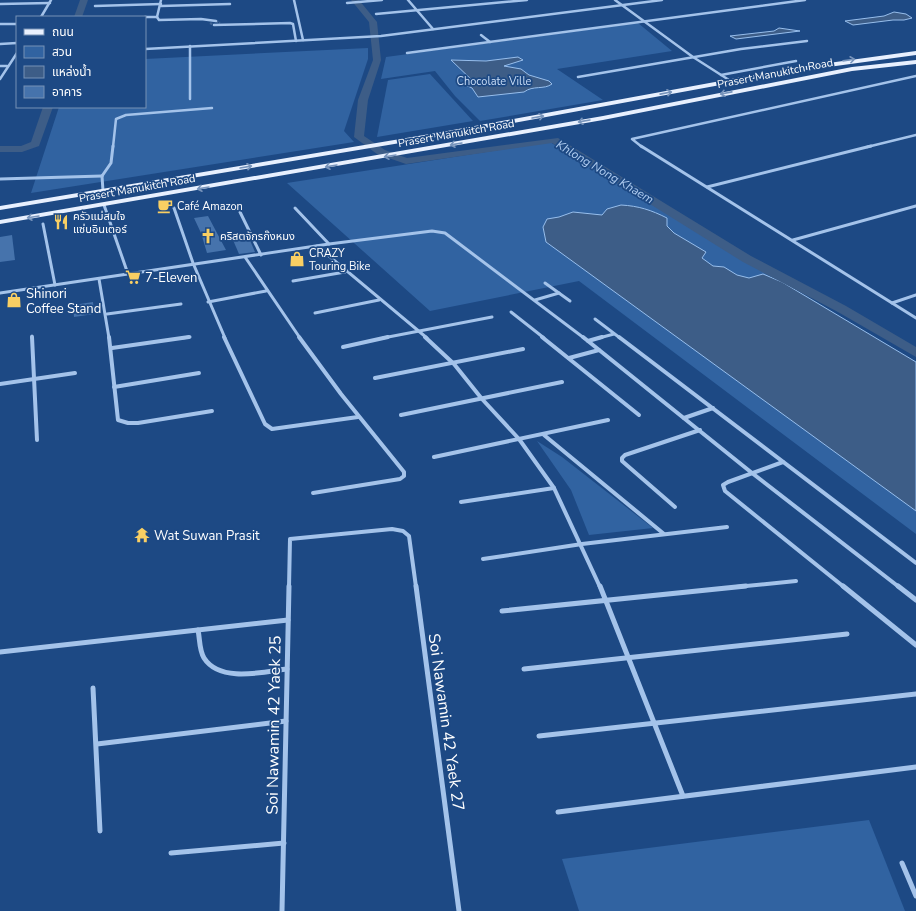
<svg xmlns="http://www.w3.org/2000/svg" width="916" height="911" font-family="'Nunito Sans','Noto Sans Thai',sans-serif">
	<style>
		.green { fill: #3163a1 }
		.water { fill: #3d5d87; stroke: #97beec }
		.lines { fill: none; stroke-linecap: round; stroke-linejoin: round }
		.canal { fill: #3d5d87; fill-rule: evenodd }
		.building { fill: #4673ac }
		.minor-tunnel { stroke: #3f6496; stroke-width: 2.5; stroke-dasharray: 2.5 1; stroke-linecap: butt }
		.minor-far3 { stroke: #a4c3ea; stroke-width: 2.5 }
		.minor-far2 { stroke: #a4c3ea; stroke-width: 3 }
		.minor-far1 { stroke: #a4c3ea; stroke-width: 4 }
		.minor { stroke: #a4c3ea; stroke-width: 5 }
		.primary { fill: #e8f0fe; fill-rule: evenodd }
		.oneway { stroke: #7894bb }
		.labels { text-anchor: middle; stroke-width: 3.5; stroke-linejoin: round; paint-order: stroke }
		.far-street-label { font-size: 11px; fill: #fff; stroke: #1d4984 }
		.far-park-label { font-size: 11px; fill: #c9ddf7; stroke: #1d4984 }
		.far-poi-label { font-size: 11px; fill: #fff; stroke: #1d4984; text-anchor: start }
		.far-water-label { font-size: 12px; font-style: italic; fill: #b0cdf1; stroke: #1d4984 }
		.poi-label { font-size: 13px; fill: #fff; stroke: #1d4984; text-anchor: start }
		.near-street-label { font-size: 16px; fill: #fff; stroke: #1d4984 }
	</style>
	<rect width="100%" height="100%" fill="#1d4984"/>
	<g class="green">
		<polygon points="638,23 672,51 557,69 603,100 480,121 455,96 435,71 381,79 386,57"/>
		<polygon points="368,48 368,59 344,131 354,142 31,193 59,107 145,107 145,59"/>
		<polygon points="430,74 473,121 377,137 388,80"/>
		<polygon points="550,142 916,365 916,534 579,281 430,311 287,183"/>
		<polygon points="537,441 562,457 653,528 589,535 571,490"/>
		<polygon points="869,820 905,911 579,911 562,859"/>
	</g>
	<g class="water">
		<polygon points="894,12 906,14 912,18 904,20 893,20 853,25 845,21 884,16"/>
		<polygon points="779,28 800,31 736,39 730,36 774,31"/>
		<path d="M518,57L523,60L504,66L521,69L529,75L549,81L552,84C544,90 533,85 524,92L478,97L472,88L463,84L475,83L451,60L486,61Z"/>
		<path d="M621,205C639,206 651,210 667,218V226L674,233L706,252L702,258L713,266L724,267L737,275L749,278L763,274L782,282L916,362V511L546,242L543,227L547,219L559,217L573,212L602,215L607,209Z"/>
	</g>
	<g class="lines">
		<g class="canal">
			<polygon points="80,0 88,0 82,17 74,17"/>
			<polygon points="351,0 359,0 377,22 381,60 368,100 364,136 385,150 407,158 558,138 751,256 846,306 916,347 916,357 838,312 743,262 552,143 406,164 377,154 354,137 358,100 373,60 369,22"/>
			<polygon points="43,107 53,107 39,146 22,152 0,152 0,146 21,146 31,142"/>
		</g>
	</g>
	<g class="building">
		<polygon points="208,216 226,250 207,253 201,233 194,218"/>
		<polygon points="12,235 15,260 0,262 0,237"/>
		<polygon points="249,238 255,252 239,254 233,240"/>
		<polygon points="93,302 94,314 74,317 73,305"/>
	</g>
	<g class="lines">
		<g class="minor-tunnel">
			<polyline points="216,21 220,23"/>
			<polyline points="210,23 214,25"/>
		</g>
		<g class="minor-far3">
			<polyline points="294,0 303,40"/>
			<polyline points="408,0 433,29"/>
			<polyline points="615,0 693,57 729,80"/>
			<polyline points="347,3 382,0"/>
			<polyline points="0,4 50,3"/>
			<polyline points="95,6 161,4"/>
			<polyline points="161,6 230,4"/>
			<polyline points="376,14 527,0"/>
			<polyline points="41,17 51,0"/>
			<polyline points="145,17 157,17 159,20 201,19 216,21"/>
			<polyline points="157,17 161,0"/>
			<polyline points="0,24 17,24"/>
			<polyline points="214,25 290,23 293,24 296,41"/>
			<polyline points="481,35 490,42"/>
			<polyline points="0,44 17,43"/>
			<polyline points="190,46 190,99"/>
			<polyline points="145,49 381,36 662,0"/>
			<polyline points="407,53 805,0"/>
			<polyline points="0,66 7,66"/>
			<polyline points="721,75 796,61"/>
			<polyline points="578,77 741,49 807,41"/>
			<polyline points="0,79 17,53"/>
			<polyline points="113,147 116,119 126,115 212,108"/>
			<polyline points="642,147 632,139 916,76"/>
			<polyline points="867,147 916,135"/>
		</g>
		<g class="minor-far2">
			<polyline points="641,146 916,318"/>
			<polyline points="102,176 111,163 113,146"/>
			<polyline points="102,176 103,191"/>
			<polyline points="0,179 102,176"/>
			<polyline points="707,187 871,146"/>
			<polyline points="104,205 128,274"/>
			<polyline points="174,208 193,263 225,338"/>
			<polyline points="295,208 329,244"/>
			<polyline points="240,212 261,255"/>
			<polyline points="43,224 55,285"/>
			<polyline points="793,240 916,206"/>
			<polyline points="317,246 427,338"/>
			<polyline points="245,257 300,338"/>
			<polyline points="99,279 109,338"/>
			<polyline points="293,281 345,272"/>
			<polyline points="545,283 570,301"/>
			<polyline points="0,293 329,244 432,231 445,233 584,338"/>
			<polyline points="535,300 559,293"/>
			<polyline points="208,302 266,291"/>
			<polyline points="892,303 916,295"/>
			<polyline points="511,312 544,338"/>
			<polyline points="315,313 379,300"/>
			<polyline points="107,314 181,304"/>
			<polyline points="595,319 620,338"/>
			<polyline points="32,336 32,338"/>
			<polyline points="182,338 190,337"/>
			<polyline points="383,338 492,317"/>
			<polyline points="599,338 614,334"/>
		</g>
		<g class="minor-far1">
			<polyline points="32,337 37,440"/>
			<polyline points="109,337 118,420 128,423 138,423 212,411"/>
			<polyline points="224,337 265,424 272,429 358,417"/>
			<polyline points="299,337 341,394 404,472 404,476 400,479 313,493"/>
			<polyline points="425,337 454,364 482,399 519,439 554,488 600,587"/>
			<polyline points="542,337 639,415"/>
			<polyline points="583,337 752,473 899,587"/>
			<polyline points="619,337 916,563"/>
			<polyline points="588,341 602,337"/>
			<polyline points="343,347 388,337"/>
			<polyline points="112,348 189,337"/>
			<polyline points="569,358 599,350"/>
			<polyline points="375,378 523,349"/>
			<polyline points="0,384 75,373"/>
			<polyline points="114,387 199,373"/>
			<polyline points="401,415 562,382"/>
			<polyline points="684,418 713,408"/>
			<polyline points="544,435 664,534"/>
			<polyline points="434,457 608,420"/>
			<polyline points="783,462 728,482 723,485 725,491 844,587"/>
			<polyline points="461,502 554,488"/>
			<polyline points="675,507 622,461 622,458 625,455 700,430"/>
			<polyline points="483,559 582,544 727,527"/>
			<polyline points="289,587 290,539 392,529 403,531 409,536 416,587"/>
			<polyline points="736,587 796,581"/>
		</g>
		<g class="minor">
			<polyline points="416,586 459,911"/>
			<polyline points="600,586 683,796"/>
			<polyline points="843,586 916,645"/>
			<polyline points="898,586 916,600"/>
			<polyline points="502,611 746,586"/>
			<path d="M198,630C200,639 199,650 204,658C220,683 263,672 287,669"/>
			<polyline points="0,652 288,620"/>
			<polyline points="524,669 847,634"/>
			<polyline points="93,688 100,831"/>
			<polyline points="539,736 916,694"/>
			<polyline points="97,744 286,721"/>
			<polyline points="558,812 916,767"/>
			<polyline points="171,853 284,843"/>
			<polyline points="902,863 916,896"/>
			<polyline points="282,911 289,586"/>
		</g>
		<g class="primary">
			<polygon points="916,51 916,55 792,72 442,136 0,210 0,206 442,132 792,68"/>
			<polygon points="916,60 916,64 852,71 603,120 0,224 0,220 603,116 852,67"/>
		</g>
	</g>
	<defs><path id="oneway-shaft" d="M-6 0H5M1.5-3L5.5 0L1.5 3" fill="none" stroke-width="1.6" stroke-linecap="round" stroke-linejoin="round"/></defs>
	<g class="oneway">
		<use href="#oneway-shaft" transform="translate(849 60) rotate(-8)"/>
		<use href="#oneway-shaft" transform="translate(666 93) rotate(-11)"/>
		<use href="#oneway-shaft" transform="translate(726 93) rotate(169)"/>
		<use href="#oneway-shaft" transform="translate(538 117) rotate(-10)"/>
		<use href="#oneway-shaft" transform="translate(584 121) rotate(170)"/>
		<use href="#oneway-shaft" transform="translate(456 144) rotate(170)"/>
		<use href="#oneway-shaft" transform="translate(390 156) rotate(171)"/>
		<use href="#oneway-shaft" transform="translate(331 166) rotate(170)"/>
		<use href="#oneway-shaft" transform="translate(246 167) rotate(-10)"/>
		<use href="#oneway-shaft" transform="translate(203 188) rotate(170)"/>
		<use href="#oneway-shaft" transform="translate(33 217) rotate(171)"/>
	</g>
	<defs>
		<g id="cafe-bare" transform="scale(1.2)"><path d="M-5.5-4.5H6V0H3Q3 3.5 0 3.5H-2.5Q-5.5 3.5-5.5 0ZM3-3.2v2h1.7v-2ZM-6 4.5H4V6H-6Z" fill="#f9cf63" stroke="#1d4984" stroke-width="2.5" paint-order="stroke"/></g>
		<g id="restaurant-bare" transform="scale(1.2)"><path d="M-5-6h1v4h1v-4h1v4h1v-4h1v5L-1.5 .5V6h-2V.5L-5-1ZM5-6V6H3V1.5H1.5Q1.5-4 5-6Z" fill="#f9cf63" stroke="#1d4984" stroke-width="2.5" paint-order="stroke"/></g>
		<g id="church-bare" transform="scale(1.2)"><path d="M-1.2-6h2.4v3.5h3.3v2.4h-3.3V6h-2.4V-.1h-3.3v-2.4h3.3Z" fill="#f9cf63" stroke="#1d4984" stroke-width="2.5" paint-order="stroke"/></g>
		<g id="shop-bare" transform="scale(1.2)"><path d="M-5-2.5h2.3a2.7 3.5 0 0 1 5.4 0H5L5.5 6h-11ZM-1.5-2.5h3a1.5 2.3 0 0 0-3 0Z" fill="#f9cf63" stroke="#1d4984" stroke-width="2.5" paint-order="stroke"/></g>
		<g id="supermarket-bare" transform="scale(1.2)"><path d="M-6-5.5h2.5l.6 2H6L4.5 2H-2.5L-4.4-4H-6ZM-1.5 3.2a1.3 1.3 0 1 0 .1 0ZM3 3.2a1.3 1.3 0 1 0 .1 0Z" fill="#f9cf63" stroke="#1d4984" stroke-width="2.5" paint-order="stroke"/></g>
		<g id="temple-bare" transform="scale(1.2)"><path d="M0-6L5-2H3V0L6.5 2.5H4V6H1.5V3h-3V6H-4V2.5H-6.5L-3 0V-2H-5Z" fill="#f9cf63" stroke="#1d4984" stroke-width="2.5" paint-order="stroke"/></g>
	</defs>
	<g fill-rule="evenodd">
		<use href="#cafe-bare" x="165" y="206"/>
		<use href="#restaurant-bare" x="61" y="222"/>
		<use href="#church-bare" x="208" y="236"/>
		<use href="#shop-bare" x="297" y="259"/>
		<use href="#supermarket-bare" x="133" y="277"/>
		<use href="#shop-bare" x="14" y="300"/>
		<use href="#temple-bare" x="142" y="535"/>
	</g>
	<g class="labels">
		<g class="far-street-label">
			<text transform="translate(775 73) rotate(-11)" y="4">Prasert Manukitch Road</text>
			<text transform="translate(456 133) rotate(-10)" y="4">Prasert Manukitch Road</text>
			<text transform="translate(137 188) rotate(-10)" y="4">Prasert Manukitch Road</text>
		</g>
		<g class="far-park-label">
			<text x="494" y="85">Chocolate Ville</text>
		</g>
		<g class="far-poi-label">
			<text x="177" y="210">Café Amazon</text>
			<text x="73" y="220">ครัวแม่สมใจ<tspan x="73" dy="13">แซ่บอินเตอร์</tspan></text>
			<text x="220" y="240">คริสตจักรก๊งหมง</text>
			<text x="309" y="257">CRAZY<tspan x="309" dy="13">Touring Bike</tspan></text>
		</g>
		<g class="far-water-label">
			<text transform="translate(605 172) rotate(31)" y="4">Khlong Nong Khaem</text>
		</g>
		<g class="poi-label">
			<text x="145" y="282">7-Eleven</text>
			<text x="26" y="298">Shinori<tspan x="26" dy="15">Coffee Stand</tspan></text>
			<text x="154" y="540">Wat Suwan Prasit</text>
		</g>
		<g class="near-street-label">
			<text transform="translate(447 722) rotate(82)" y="6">Soi Nawamin 42 Yaek 27</text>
			<text transform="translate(273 725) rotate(-89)" y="6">Soi Nawamin 42 Yaek 25</text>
		</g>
	</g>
	<rect x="16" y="16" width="130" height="92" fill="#1d4984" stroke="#7792b5"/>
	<rect x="24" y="29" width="20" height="6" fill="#e8f0fe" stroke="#7792b5"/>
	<text x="52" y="36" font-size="12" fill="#ffffff">ถนน</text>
	<rect x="24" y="46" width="20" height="12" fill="#3163a1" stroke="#7792b5"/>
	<text x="52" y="56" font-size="12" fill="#ffffff">สวน</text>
	<rect x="24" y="66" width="20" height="12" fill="#3d5d87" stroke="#7792b5"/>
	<text x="52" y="76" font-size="12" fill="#ffffff">แหล่งน้ำ</text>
	<rect x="24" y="86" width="20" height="12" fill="#4673ac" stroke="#7792b5"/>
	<text x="52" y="96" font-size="12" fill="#ffffff">อาคาร</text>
</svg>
